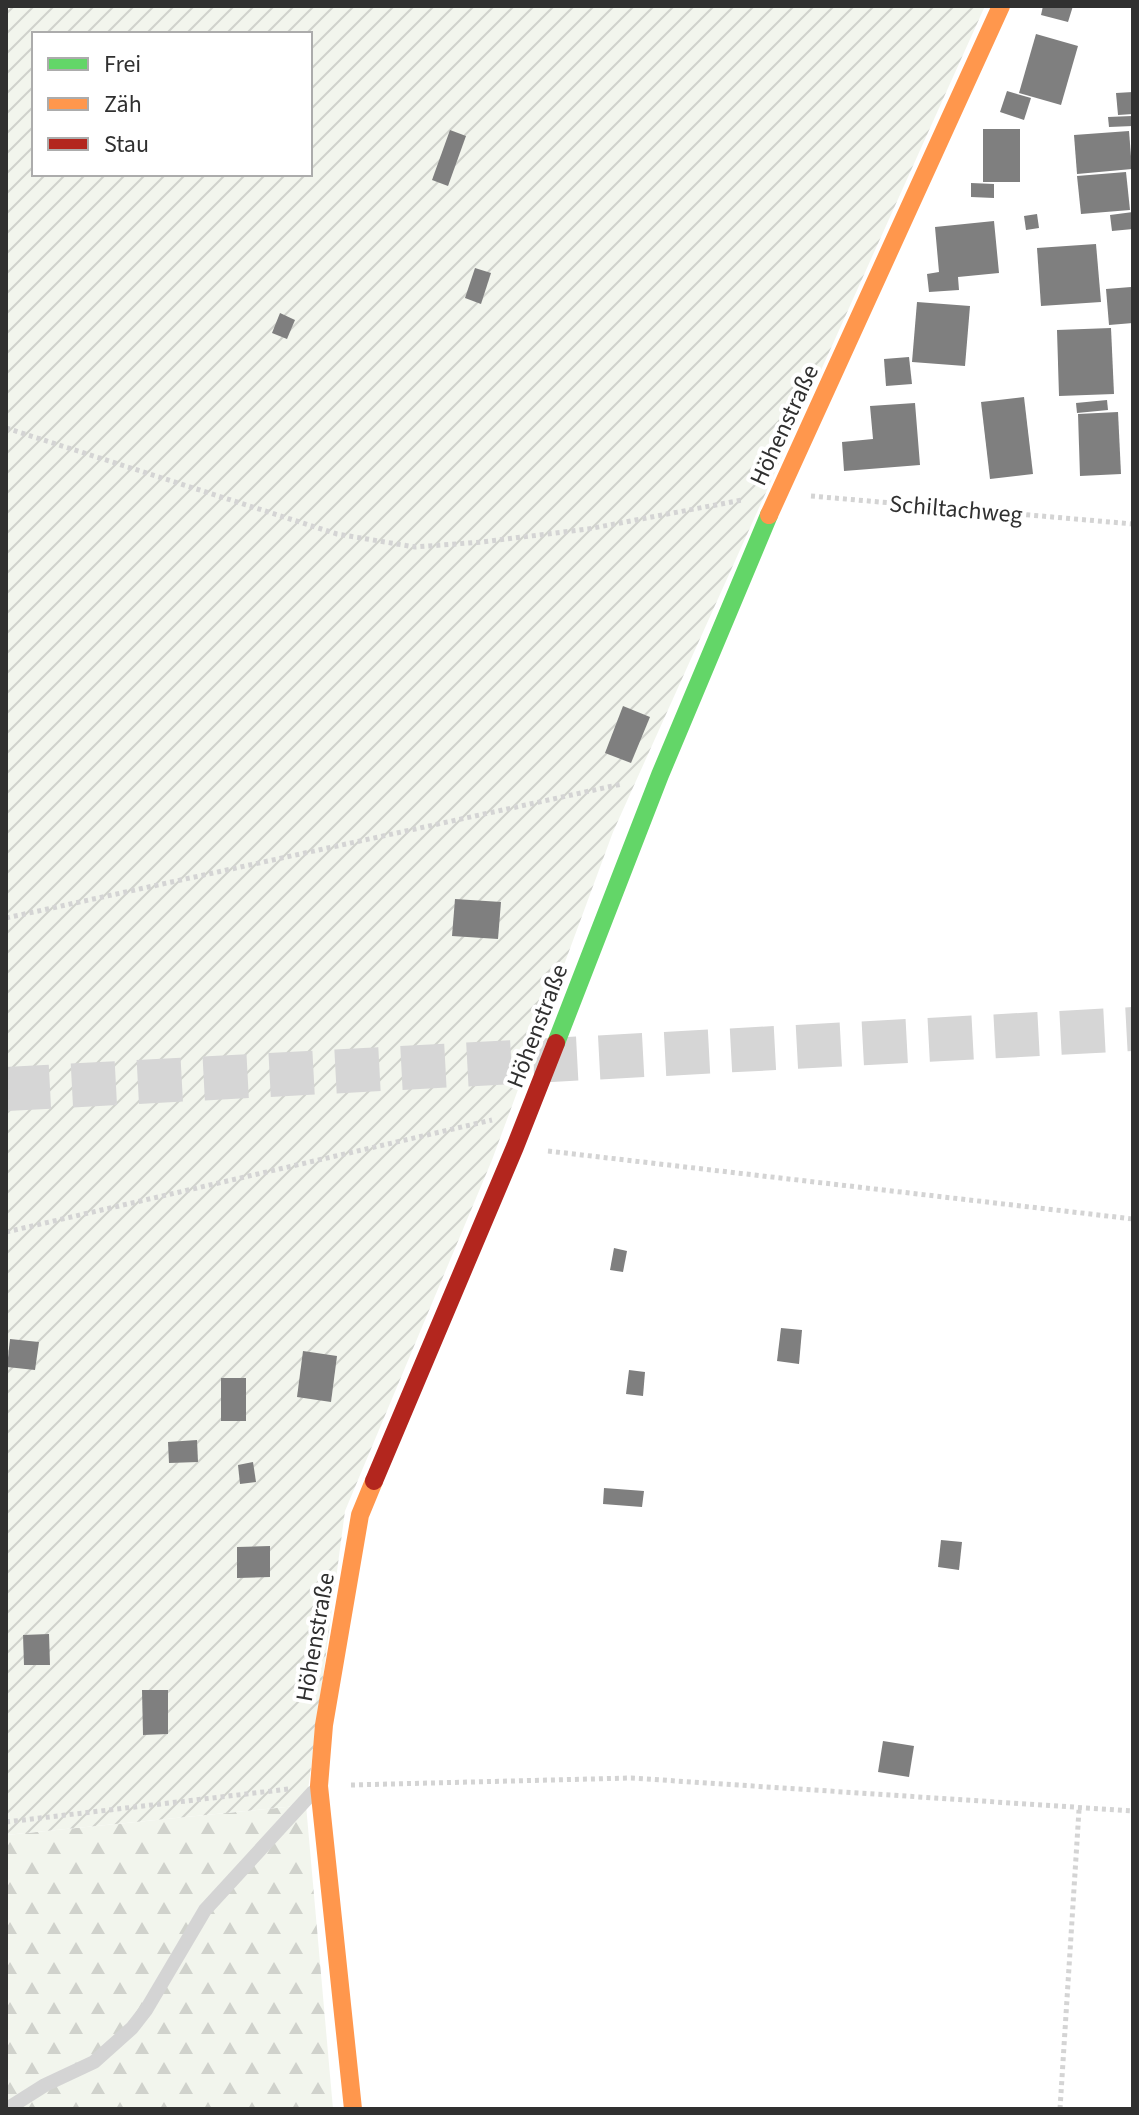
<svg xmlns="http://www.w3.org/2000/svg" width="1139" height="2115" font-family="'Source Sans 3',sans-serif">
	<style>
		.forest { fill: url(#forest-firs) }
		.garden { fill: url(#garden-furrows); fill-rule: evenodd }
		.building { fill: #7f7f7f }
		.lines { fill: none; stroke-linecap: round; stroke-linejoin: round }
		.highway-tunnel { stroke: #d6d6d6; stroke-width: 44; stroke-dasharray: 44 22; stroke-linecap: butt }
		.path { stroke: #d4d4d4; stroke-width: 5; stroke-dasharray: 4 4; stroke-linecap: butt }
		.lane { stroke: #d4d4d4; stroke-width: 14 }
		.fast { stroke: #63d668; stroke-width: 18 }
		.slow { stroke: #ff974d; stroke-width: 18 }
		.jam { stroke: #b3261e; stroke-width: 18 }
		.labels { text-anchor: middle; stroke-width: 8; stroke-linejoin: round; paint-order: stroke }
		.street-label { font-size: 24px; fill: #303030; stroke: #fff }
	</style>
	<defs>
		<pattern id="forest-firs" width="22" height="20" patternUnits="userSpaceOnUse" patternTransform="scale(2)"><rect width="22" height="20" fill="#f2f5ed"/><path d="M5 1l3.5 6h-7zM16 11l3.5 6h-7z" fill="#d0d2cc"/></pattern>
		<pattern id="garden-furrows" width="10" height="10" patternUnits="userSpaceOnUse" patternTransform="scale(2)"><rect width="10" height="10" fill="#f2f5ed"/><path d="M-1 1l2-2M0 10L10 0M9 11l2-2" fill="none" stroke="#d0d2cc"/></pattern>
	</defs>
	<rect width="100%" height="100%" fill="#fff"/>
	<polygon class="forest" points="306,1805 333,2109 6,2109 6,1835"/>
	<path class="garden" d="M6,6H985L613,832L492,1160L345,1511L306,1805L6,1835ZM34,34H310V174H34Z"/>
	<g class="building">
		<polygon points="1043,6 1073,6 1068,22 1041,15"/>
		<polygon points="1036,34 1078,46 1061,105 1019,93"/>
		<polygon points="1007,91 1031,98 1024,120 1000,112"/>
		<polygon points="1133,92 1133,114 1118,115 1116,93"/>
		<polygon points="1132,116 1133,126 1109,127 1108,117"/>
		<rect x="983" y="129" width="37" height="53"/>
		<polygon points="450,130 466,136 448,186 432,180"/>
		<polygon points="1129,131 1132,169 1077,174 1074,135"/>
		<polygon points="1126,172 1130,210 1081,214 1077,176"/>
		<polygon points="971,183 994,184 994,198 971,197"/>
		<polygon points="1133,212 1133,229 1112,231 1110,215"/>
		<polygon points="1037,214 1039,228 1026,230 1024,216"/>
		<polygon points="994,221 999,273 958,277 959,290 929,292 927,274 939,272 935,227"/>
		<polygon points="1096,244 1101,302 1041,306 1037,248"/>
		<polygon points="475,268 491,273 481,304 465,298"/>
		<polygon points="1131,287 1133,323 1109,325 1106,289"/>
		<polygon points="917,302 970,306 965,366 912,362"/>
		<polygon points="280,313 295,320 287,339 272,333"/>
		<polygon points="1111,328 1114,394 1059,396 1057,330"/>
		<polygon points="909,357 912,384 886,386 884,359"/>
		<polygon points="1024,397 1033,474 990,479 981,402"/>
		<polygon points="1107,400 1108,410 1077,413 1076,403"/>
		<polygon points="915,403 920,465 844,471 842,442 873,439 870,406"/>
		<polygon points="1118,412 1121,474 1080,476 1078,414"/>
		<polygon points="623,706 650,717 631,763 605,753"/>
		<polygon points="455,899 501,902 498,939 452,936"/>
		<polygon points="614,1248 627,1251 623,1272 610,1270"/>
		<polygon points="781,1328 802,1330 799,1364 777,1361"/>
		<polygon points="10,1339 39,1342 35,1370 7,1367"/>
		<polygon points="303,1351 337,1356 331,1402 297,1397"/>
		<polygon points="629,1370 645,1372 643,1396 626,1394"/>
		<rect x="221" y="1378" width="25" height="43"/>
		<polygon points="197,1440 198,1462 169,1463 168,1442"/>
		<polygon points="253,1462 256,1482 240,1484 238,1465"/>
		<polygon points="604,1488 644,1491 642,1507 603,1504"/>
		<polygon points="941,1540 962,1542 959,1570 938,1567"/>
		<polygon points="270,1546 270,1577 237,1578 237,1547"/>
		<polygon points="49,1634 50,1665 24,1665 23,1635"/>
		<polygon points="142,1690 168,1690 168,1734 143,1735"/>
		<polygon points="883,1741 914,1746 909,1777 878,1772"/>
	</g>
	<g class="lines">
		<polyline class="highway-tunnel" points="6,1089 1133,1029"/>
		<g class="path">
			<polyline points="6,428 337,534 415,547 482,542 588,529 742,500"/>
			<polyline points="811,496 1133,524"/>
			<polyline points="6,918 622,784"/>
			<polyline points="548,1151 1133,1219"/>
			<polyline points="6,1232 492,1120"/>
			<polyline points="351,1785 631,1778 1133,1811"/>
			<polyline points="6,1822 289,1789"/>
			<polyline points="1060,2109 1079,1810"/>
		</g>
		<polyline class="lane" points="7,2109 45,2085 94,2062 132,2028 146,2010 205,1910 313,1792"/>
		<polyline class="fast" points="556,1043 660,775 769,515"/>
		<g class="slow">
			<polyline points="769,515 1001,6"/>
			<polyline points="353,2109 319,1786 324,1725 360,1515 374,1481"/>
		</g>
		<polyline class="jam" points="374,1481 515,1147 556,1043"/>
	</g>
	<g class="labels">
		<g class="street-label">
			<text transform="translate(784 425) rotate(-65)" y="8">Höhenstraße</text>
			<text transform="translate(956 509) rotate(5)" y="8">Schiltachweg</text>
			<text transform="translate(537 1026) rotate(-69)" y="8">Höhenstraße</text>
			<text transform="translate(315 1637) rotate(-80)" y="8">Höhenstraße</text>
		</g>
	</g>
	<rect width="1139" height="2115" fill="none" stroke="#303030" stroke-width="16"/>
	<rect x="32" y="32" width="280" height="144" fill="#ffffff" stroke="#acacac" stroke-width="2"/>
	<rect x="48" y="58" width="40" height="12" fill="#63d668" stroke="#acacac" stroke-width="2"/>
	<text x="104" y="72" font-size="24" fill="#303030">Frei</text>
	<rect x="48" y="98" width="40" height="12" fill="#ff974d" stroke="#acacac" stroke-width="2"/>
	<text x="104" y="112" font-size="24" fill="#303030">Zäh</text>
	<rect x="48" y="138" width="40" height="12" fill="#b3261e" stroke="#acacac" stroke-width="2"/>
	<text x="104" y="152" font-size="24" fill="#303030">Stau</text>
</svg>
